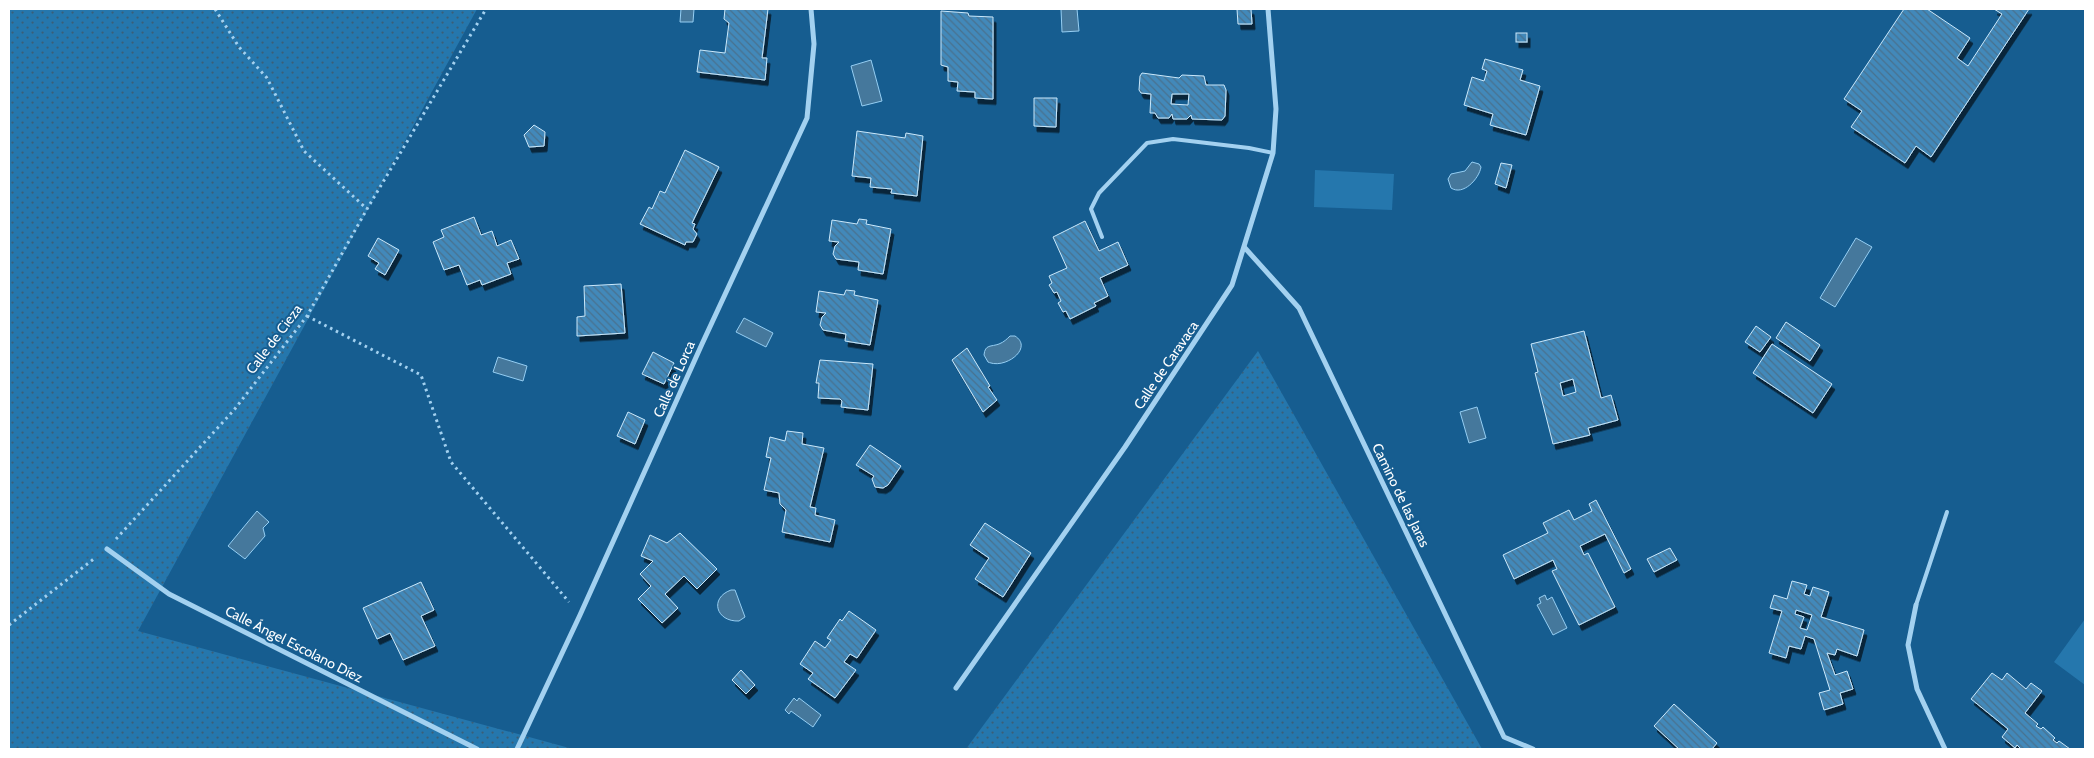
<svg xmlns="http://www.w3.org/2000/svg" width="2094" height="758" font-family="Cabin,sans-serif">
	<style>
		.grass { fill: url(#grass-dots) }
		.pitch { fill: #2577ad }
		.water { fill: #45789c; stroke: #95cef3 }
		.building { fill: url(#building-back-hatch); stroke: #cae8fb; fill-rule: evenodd; filter: url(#shadow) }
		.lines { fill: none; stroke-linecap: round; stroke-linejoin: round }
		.path { stroke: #a3d1f0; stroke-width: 3; stroke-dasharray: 2.5 4; stroke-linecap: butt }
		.service { stroke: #a3d1f0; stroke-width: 4 }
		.minor { stroke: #a3d1f0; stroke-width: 5 }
		.labels { text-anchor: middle; stroke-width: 4; stroke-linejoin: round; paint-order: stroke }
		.street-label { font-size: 14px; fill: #fff; stroke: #165d90 }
	</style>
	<defs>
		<pattern id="grass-dots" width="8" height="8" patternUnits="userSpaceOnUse" patternTransform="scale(1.25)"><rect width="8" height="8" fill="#2577ad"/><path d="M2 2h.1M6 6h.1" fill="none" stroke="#3a5f78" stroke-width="1.8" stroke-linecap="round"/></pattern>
		<pattern id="building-back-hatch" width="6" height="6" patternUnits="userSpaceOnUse" patternTransform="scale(1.25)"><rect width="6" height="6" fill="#4389ba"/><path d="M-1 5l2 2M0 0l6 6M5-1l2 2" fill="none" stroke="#47718e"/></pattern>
		<filter id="shadow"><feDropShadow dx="3" dy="5.5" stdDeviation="0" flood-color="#0009"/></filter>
	</defs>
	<rect width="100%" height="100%" fill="#165d90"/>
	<g class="grass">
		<polygon points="9,9 477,9 138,631 573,749 9,749"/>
		<polygon points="1258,351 1482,749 966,749"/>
	</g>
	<g class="pitch">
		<polygon points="1315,170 1394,174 1392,210 1314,207"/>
		<polygon points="2085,619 2085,685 2054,662"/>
	</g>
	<g class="water">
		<polygon points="681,9 694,9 693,22 680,22"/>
		<polygon points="1061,9 1077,9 1079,31 1062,32"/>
		<polygon points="871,60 882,101 862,106 851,66"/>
		<path d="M1472,162L1479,164L1481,167C1479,179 1463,196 1451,188L1448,179L1451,174L1465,171Z"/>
		<polygon points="1856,238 1872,247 1835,307 1820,298"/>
		<polygon points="744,318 773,333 766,347 736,332"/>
		<path d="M1010,336H1015C1034,348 1005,370 988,362L984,355C985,344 991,347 999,344C1004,342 1007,339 1010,336Z"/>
		<polygon points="498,357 527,366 523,381 493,372"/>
		<polygon points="1477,407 1486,438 1469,443 1460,412"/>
		<polygon points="257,511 269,522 263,528 265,536 245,559 228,546"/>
		<path d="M731,590H735L745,617L739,621C716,622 709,598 731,590Z"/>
		<polygon points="1545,595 1547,600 1552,597 1567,628 1553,635 1537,605 1541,603 1539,598"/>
		<polygon points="794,698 797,701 799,698 821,715 813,727 791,711 789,714 785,710"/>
	</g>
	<g class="building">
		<polygon points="725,9 768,9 762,58 767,58 765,80 697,72 700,50 725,53 729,23 724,19"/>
		<polygon points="1237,9 1251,9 1252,24 1238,24"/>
		<polygon points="1904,9 1927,9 1970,38 1957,58 1968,66 2002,14 1994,9 2029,9 1931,157 1916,146 1905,163 1851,127 1862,111 1844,99"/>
		<polygon points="941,11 968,13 969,16 993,17 993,99 975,98 975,92 957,91 958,82 948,81 948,67 941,65"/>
		<rect x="1516" y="33" width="11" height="9"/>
		<polygon points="1485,59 1523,70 1520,80 1540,86 1526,135 1490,125 1493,114 1464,105 1472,77 1484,81 1487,71 1482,69"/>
		<path d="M1142,73L1179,78L1182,75L1204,76L1206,85H1224L1226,90L1225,116L1222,120L1192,119L1191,115L1187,119H1173L1172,114L1169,118H1158L1155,113H1150L1151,94L1141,93L1139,90L1140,76ZM1172,94H1189L1188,105L1171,104Z"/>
		<polygon points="1034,98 1057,98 1056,127 1034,126"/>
		<polygon points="534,125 545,132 544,146 529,147 524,135"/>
		<polygon points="857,131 905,138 906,133 923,136 917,196 891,193 892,189 870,187 871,178 852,176"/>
		<polygon points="685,150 719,167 692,223 695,224 693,229 697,234 693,242 686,242 685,245 640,224 649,207 652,209 660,191 665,193"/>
		<polygon points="1501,163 1512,165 1506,188 1495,184"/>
		<polygon points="474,217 481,235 492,231 497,246 511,240 519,259 507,263 511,274 482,285 480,280 467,285 459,265 444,270 433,242 444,237 441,230"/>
		<polygon points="859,219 867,220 866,224 891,229 883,274 858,270 859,262 836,259 833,254 835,246 839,242 829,241 832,220 857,224"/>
		<polygon points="1085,221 1099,251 1118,242 1128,265 1100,278 1108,296 1094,303 1096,306 1070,319 1066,311 1063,312 1058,303 1061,301 1057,292 1054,293 1049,285 1052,283 1049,276 1067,268 1053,237"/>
		<polygon points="378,238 399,250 385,275 375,269 379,263 368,256"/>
		<polygon points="621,284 625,333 577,336 577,317 585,316 584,286"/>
		<polygon points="846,290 855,291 854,295 878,300 870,345 845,341 846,334 823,330 820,325 822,317 826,313 816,312 819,291 844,295"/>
		<polygon points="1786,322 1820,345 1810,361 1776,338"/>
		<polygon points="1756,326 1771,337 1760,352 1745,342"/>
		<path d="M1584,331L1601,398L1611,395L1618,420L1588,428L1590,435L1553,444L1535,373L1538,372L1531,344ZM1573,379L1576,392L1563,396L1560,383Z"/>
		<polygon points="1772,344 1832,384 1813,413 1753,373"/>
		<polygon points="967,348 990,386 988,387 997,400 983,412 952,360"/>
		<polygon points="653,352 674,363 664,384 642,374"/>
		<polygon points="820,360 873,364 868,410 841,407 842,401 840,399 818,398 819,383 816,383"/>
		<polygon points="628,412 645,420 635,444 617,436"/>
		<polygon points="787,431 803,433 802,444 824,448 810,507 816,508 815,515 835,520 830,542 782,532 786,510 780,504 779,493 764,490 771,458 766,457 770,437 785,441"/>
		<polygon points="870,445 901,466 888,485 883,488 875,487 872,479 874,476 856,465"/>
		<polygon points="1596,500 1631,569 1624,573 1605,534 1580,546 1584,555 1588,553 1615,607 1579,625 1552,571 1557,569 1553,560 1514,579 1503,555 1548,533 1543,523 1569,510 1574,520 1592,511 1589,504"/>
		<polygon points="985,523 1031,553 1003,597 975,579 989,558 970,545"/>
		<polygon points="680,533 717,569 697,589 684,576 665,594 678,608 662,623 638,599 651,586 640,574 653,561 641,556 650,535 667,543"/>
		<polygon points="1670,548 1677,560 1654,572 1647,559"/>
		<path d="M1792,581L1807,585L1804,594L1810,596L1813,587L1829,592L1821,617L1864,630L1857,656L1837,649L1835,655L1827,653L1835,675L1847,671L1853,689L1840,693L1843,704L1824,710L1819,693L1830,690L1814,639L1805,636L1801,649L1789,646L1786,658L1769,653L1782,611L1770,608L1774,595L1787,599ZM1796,610L1812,615L1807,630L1800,628L1804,617L1795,614Z"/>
		<polygon points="421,582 434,610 421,616 435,646 403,660 390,633 377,639 363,608"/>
		<polygon points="849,611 876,630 857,658 850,654 844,662 856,670 835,698 808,679 813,673 800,664 815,641 825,648 831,640 827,638 840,619 842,621"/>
		<polygon points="741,670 755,685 746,694 732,680"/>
		<polygon points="1992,673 2002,680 2007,673 2026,689 2031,683 2042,691 2025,713 2038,724 2036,726 2041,729 2043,727 2055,738 2053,740 2057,743 2059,741 2070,749 2021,749 2017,745 2015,748 2002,737 2008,729 1971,699"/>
		<polygon points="1674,704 1717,743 1712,749 1679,749 1654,726"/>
	</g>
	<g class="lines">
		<g class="path">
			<polyline points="215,9 239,47 267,78 304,151 367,209"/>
			<polyline points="307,316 421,375 451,462 569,602"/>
			<polyline points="116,539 234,410 307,316 367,209 486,9"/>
			<polyline points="9,625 95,558"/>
		</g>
		<g class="service">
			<polyline points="1102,237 1091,209 1099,193 1147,143 1173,139 1249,148 1273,153"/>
			<polyline points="1916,605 1947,512"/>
		</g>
		<g class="minor">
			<polyline points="1245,248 1299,308 1504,737 1533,749"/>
			<polyline points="107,549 169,594 477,749"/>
			<polyline points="1916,605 1908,645 1917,689 1945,749"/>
			<polyline points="956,688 1125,447 1232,285 1273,153 1276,109 1268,9"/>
			<polyline points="517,749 580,615 702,344 807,118 814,44 811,9"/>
		</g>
	</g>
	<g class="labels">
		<g class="street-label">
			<text transform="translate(274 339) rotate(-53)" y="5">Calle de Cieza</text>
			<text transform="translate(1166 365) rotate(-56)" y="5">Calle de Caravaca</text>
			<text transform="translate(674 379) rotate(-66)" y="5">Calle de Lorca</text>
			<text transform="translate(1401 495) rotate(64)" y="5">Camino de las Jaras</text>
			<text transform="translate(294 644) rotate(27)" y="5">Calle Ángel Escolano Díez</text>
		</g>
	</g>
	<rect width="2094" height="758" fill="none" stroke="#ffffff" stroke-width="20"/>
</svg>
